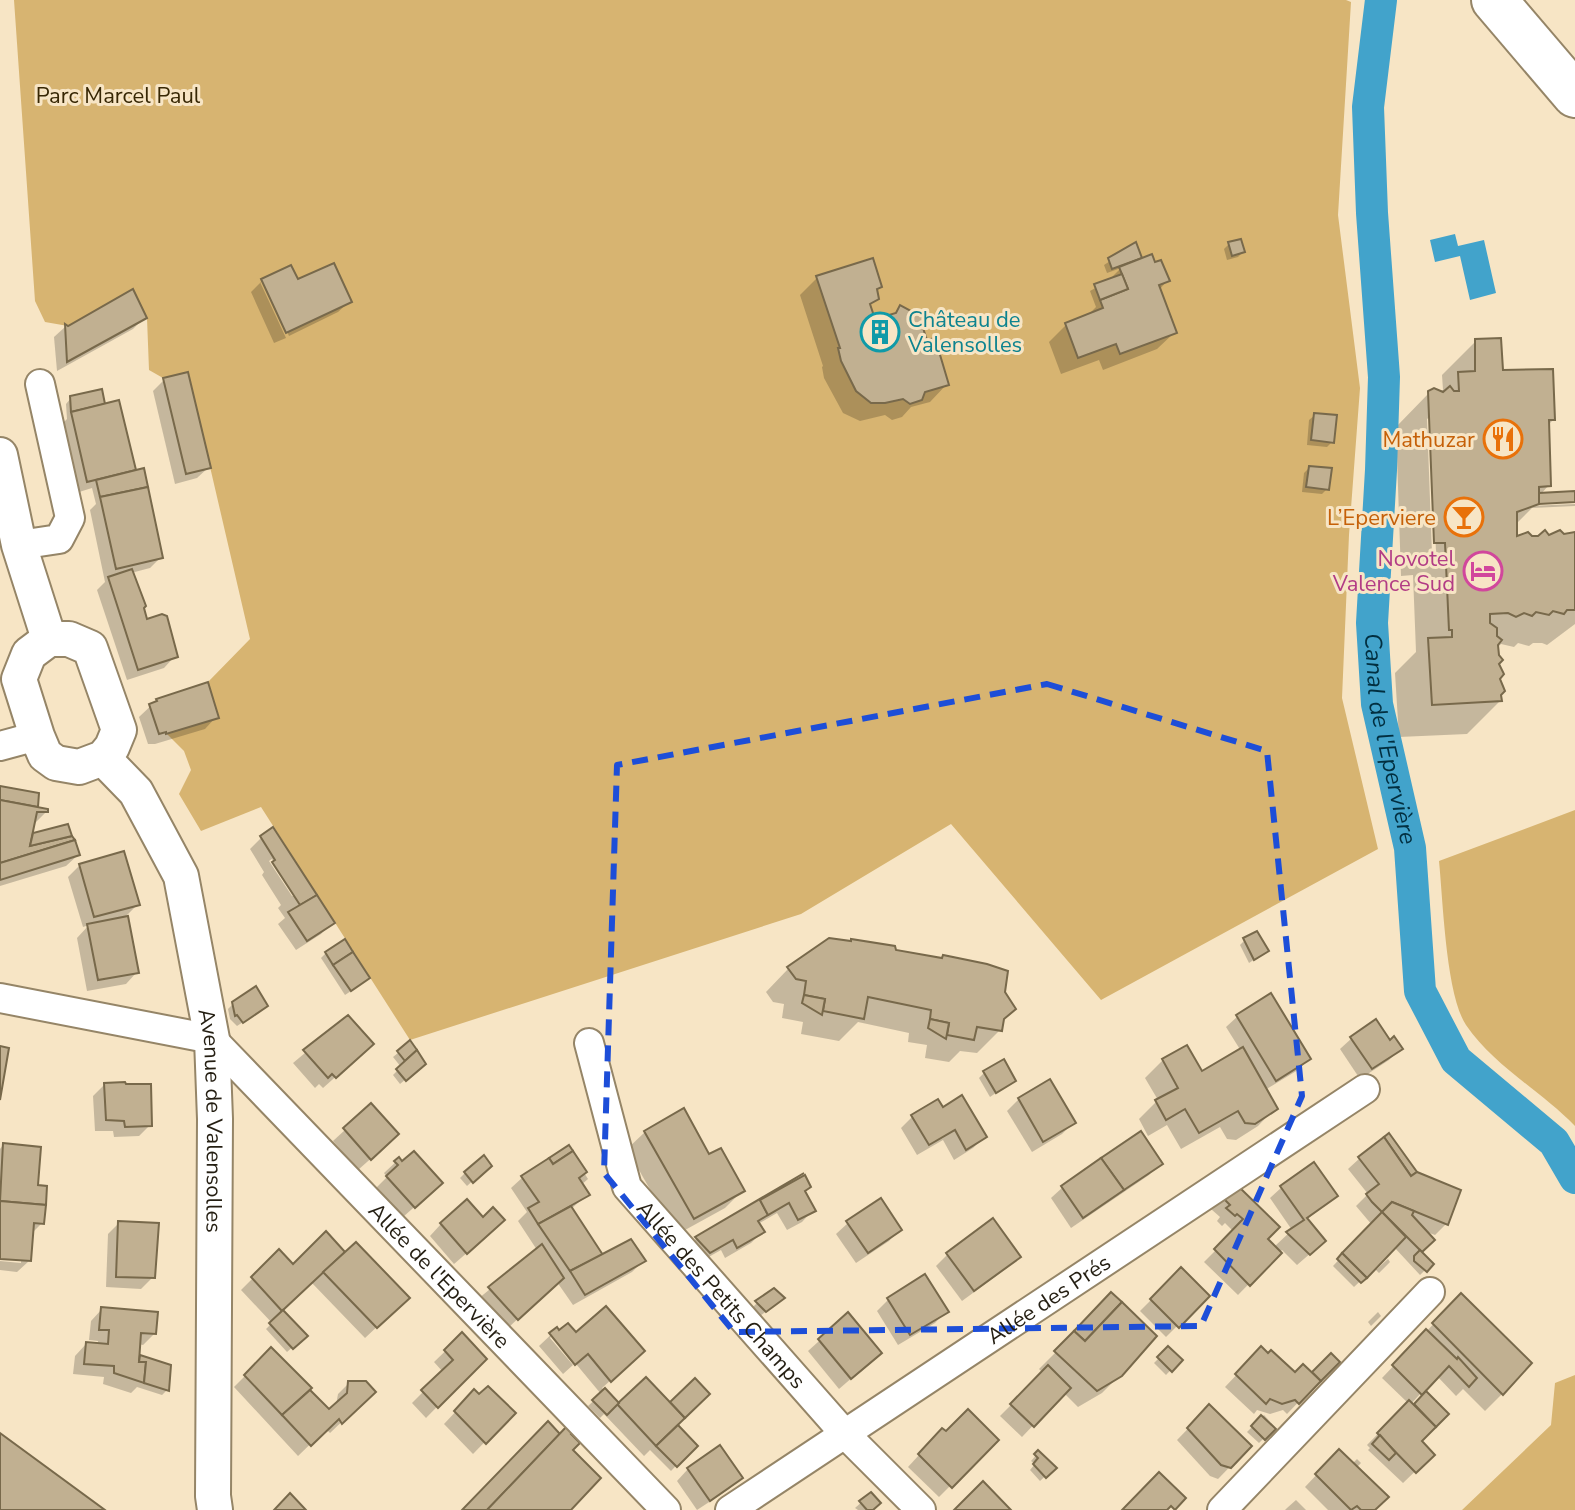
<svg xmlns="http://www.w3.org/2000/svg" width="1575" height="1510" font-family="'Nunito Sans',sans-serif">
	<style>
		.green { fill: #d7b471 }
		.water { fill: #42a3cb }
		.shadow { fill: #0003; fill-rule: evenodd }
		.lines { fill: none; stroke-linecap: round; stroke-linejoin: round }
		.canal { stroke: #42a3cb; stroke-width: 32 }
		.building { fill: #c1b091; stroke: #78694b; stroke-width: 2 }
		.minor-casing { stroke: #958567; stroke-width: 32 }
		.tertiary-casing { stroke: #958567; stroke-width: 38 }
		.primary-casing { stroke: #958567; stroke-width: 48 }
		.minor { stroke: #fff; stroke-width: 28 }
		.tertiary { stroke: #fff; stroke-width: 34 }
		.primary { stroke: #fff; stroke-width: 44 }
		.marked { fill: none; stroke: #1d4ed8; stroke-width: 6; stroke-dasharray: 16 10; stroke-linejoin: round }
		.labels { text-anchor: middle; stroke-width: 6; stroke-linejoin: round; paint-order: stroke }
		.park-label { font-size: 22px; fill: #372704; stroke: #f7e5c5 }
		.culture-label { font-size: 22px; fill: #0d838f; stroke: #f7e5c5; text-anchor: start }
		.food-label { font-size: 22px; fill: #c56008; stroke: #f7e5c5; text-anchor: end }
		.hotel-label { font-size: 22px; fill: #b23c85; stroke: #f7e5c5; text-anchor: end }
		.street-label { font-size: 22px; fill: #241e12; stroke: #f7e5c5 }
		.water-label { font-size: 24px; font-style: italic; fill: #022f40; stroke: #f7e5c5 }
	</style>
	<rect width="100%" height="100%" fill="#f7e5c5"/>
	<g class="green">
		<polygon points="14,0 1346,0 1351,2 1338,215 1360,388 1349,535 1342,698 1378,849 1101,1000 951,824 801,914 410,1040 261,807 201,831 179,794 191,770 184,751 167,734 218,718 208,682 250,639 188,372 163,378 149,370 147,318 133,289 68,326 45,322 35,301"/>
		<path d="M1575,810V1126C1541,1091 1494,1066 1466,1025C1446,995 1443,901 1439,861Z"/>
		<polygon points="1575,1375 1575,1510 1462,1510 1551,1425 1555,1383"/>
	</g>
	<polygon class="water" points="1455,234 1458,246 1484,240 1496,293 1470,300 1460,256 1435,262 1430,240"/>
	<g class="shadow">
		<polygon points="1229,244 1243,252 1238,257 1227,260 1224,249"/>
		<polygon points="1135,245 1141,261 1154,265 1167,281 1159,290 1175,332 1157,349 1103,370 1099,360 1061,374 1049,342 1067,324 1086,317 1096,307 1090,291 1108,281 1121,268 1107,273 1104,265"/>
		<polygon points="817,278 875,291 877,298 868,306 873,322 892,316 900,307 920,325 947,384 930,402 911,407 902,417 892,420 885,415 860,421 843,413 824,378 822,367 823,366 800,295"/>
		<polygon points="262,281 297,282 350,301 338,312 289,336 265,282 260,282 286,338 274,343 251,292"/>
		<polygon points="144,318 133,329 57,371 54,337 65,327"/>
		<path d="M1476,341L1501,372L1553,420L1547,426L1549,485L1540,495L1575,493V500L1529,502V506L1575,504V506L1532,508L1515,525L1516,539L1575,534V624L1547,645L1542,643H1533L1529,646L1518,643L1514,647L1501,644L1496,649L1500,701L1467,734L1399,737L1395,673L1416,652L1413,575L1401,576L1396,427L1429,393L1443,390L1442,375ZM1431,416L1436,553H1432L1427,419Z"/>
		<polygon points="164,380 209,467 197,478 175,484 153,391"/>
		<polygon points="71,398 103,403 134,469 129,474 161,557 150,568 131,573 146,621 175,656 164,668 127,680 97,590 105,582 90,510 96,504 92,488 76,493 61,425 67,419 66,404"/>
		<polygon points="1315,415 1332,442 1327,447 1307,445 1309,420"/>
		<polygon points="1309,468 1327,489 1322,494 1302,492 1304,473"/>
		<polygon points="157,700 216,717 205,729 155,744 148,744 139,717"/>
		<polygon points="0,788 36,806 33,808 46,812 35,823 30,839 34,835 78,855 66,866 0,886"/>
		<path d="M261,838L332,922L321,934L296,950L278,924L285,918L278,908L281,905L262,875L264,872L250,849ZM272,859L296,896H292L269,861Z"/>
		<polygon points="80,865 138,904 126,916 137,972 126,984 87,991 77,938 89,925 83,927 68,877"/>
		<polygon points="1245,940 1267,951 1249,963 1240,945"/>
		<polygon points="894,951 1002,1020 1000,1030 977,1053 960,1051 949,1062 925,1058 927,1045 908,1042 909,1033 858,1022 839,1041 801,1034 803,1022 782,1018 784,1004 773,1002 766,992 788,969"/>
		<polygon points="326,953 363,983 345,995 321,958"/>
		<polygon points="233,1004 260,1011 237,1026 230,1019 228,1009"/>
		<polygon points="1238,1016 1309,1059 1298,1070 1265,1090 1275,1108 1258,1126 1236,1140 1227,1139 1220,1127 1181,1149 1167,1125 1148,1136 1139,1119 1158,1100 1145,1078 1163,1060 1186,1047 1201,1074 1241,1051 1226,1027"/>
		<polygon points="348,1017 360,1055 323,1088 319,1084 315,1088 293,1063"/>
		<polygon points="1352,1038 1390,1042 1400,1049 1389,1060 1360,1079 1340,1049"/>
		<polygon points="410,1043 418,1069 400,1084 393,1075 401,1067 393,1057"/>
		<polygon points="984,1073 1013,1081 990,1097 979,1078"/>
		<polygon points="1049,1081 1073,1123 1062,1134 1032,1152 1007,1111 1019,1099"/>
		<polygon points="104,1085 150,1125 139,1136 114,1137 113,1131 95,1131 93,1096"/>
		<polygon points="371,1106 385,1146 358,1170 333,1141"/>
		<polygon points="913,1116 984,1137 973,1148 954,1160 943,1140 917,1155 901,1128"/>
		<polygon points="645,1132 709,1157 742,1191 725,1208 676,1235 627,1149"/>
		<polygon points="3,1145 36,1187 42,1223 31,1234 29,1261 17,1272 0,1270 0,1261 21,1263 21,1259 0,1257 0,1149"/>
		<polygon points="568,1147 588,1179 581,1185 588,1194 571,1209 603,1258 643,1261 632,1272 573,1305 557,1282 506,1330 478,1299 537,1250 518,1221 527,1212 511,1188 523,1177"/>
		<polygon points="1360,1158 1446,1224 1435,1235 1424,1231 1432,1240 1419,1252 1431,1264 1420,1275 1394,1247 1374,1267 1377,1269 1388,1259 1390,1262 1379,1273 1374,1268 1354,1287 1333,1266 1372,1225 1356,1206 1368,1194 1348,1169"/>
		<polygon points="399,1159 429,1194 403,1217 376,1188 387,1177 384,1173"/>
		<polygon points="1160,1163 1149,1175 1071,1228 1051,1198 1063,1187"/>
		<polygon points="489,1166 467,1186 460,1178 465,1173"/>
		<polygon points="803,1176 809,1187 803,1192 813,1210 802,1222 787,1230 777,1213 758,1224 762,1232 751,1243 725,1258 721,1250 698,1263 685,1250 696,1239"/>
		<polygon points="1237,1187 1265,1239 1274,1247 1292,1230 1270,1198 1282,1187 1336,1196 1306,1220 1312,1252 1297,1265 1282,1250 1238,1295 1204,1262 1234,1232 1225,1223 1222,1226 1217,1221 1220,1217 1211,1209"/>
		<polygon points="482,1220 491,1232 454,1264 430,1236 441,1224"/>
		<polygon points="119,1223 153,1277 141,1289 106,1287 108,1234"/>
		<polygon points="848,1223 900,1229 889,1241 856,1263 836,1234"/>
		<polygon points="326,1234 396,1309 365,1338 311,1282 281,1310 305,1336 287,1352 266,1329 272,1323 241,1290 279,1252 293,1267"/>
		<polygon points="948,1254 1019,1257 1007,1268 962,1301 936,1266"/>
		<polygon points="1181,1270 1207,1296 1166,1337 1140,1311"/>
		<polygon points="888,1300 946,1311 935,1323 898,1345 877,1311"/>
		<polygon points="778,1302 760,1316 752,1308 757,1303"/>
		<polygon points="102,1309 155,1333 143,1345 138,1344 137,1360 140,1357 167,1390 162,1395 137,1387 131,1393 103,1384 104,1377 73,1374 75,1356 86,1344 98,1346 98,1341 89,1340 91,1321"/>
		<polygon points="1378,1312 1381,1316 1371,1326 1368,1322"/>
		<path d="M1444,1313L1502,1394L1485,1411L1463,1389L1456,1396L1437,1376L1423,1391L1446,1414L1419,1441L1432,1455L1403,1483L1368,1450L1370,1448L1367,1445L1408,1403L1382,1378ZM1420,1394L1423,1397L1413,1407L1411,1404Z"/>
		<polygon points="848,1315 868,1364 839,1389 808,1351"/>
		<polygon points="556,1330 575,1335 631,1362 602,1388 618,1405 670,1405 695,1381 708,1394 676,1425 695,1446 671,1471 650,1450 644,1456 604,1414 600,1418 588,1406 601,1394 552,1335 550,1338 573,1365 563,1374 539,1346"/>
		<polygon points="462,1335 484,1359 426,1418 412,1403 443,1372 434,1362"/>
		<polygon points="1069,1339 1121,1374 1102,1393 1078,1407 1064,1393 1022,1437 1000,1416 1043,1373 1039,1369"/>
		<polygon points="1168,1349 1180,1360 1166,1375 1154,1363"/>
		<polygon points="1261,1349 1295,1375 1312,1375 1331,1356 1337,1362 1287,1414 1283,1410 1270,1414 1257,1410 1254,1414 1225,1387"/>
		<polygon points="271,1350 329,1412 336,1405 338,1394 349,1383 373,1392 330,1433 326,1429 298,1456 234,1387"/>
		<polygon points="474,1392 513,1413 473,1454 444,1424"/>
		<polygon points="1209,1407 1250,1446 1218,1479 1210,1476 1177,1440"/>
		<polygon points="1264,1415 1275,1427 1259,1443 1247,1432"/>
		<polygon points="996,1440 939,1497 908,1467 931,1442"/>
		<polygon points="1339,1451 1352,1464 1357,1459 1361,1463 1356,1468 1373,1510 1328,1510 1305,1487"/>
		<polygon points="1038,1453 1054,1468 1040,1481 1030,1470 1035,1464 1031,1461"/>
		<polygon points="688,1469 740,1478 729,1489 697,1510 677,1481"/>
		<polygon points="871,1494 871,1510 858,1510 855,1508"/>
		<polygon points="1296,1500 1306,1510 1285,1510 1287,1508"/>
	</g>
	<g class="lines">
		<path class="canal" id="s1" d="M1381,0L1368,107L1372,213L1384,377L1381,470L1372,623L1377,704L1410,848L1420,991L1456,1060L1554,1142L1575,1178"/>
	</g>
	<g class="building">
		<polygon points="1241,239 1245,252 1232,256 1228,242"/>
		<polygon points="1136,242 1142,258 1112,269 1108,258"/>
		<polygon points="1152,254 1155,262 1161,260 1170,281 1159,285 1177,333 1120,354 1116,344 1078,358 1065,323 1103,308 1100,300 1128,289 1119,267"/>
		<polygon points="873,258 882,287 877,289 879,299 870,304 875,319 896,313 900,305 926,319 922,325 927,340 935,338 949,385 925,392 922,400 910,404 903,399 885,403 871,403 856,391 841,361 838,348 840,348 816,276"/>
		<polygon points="334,263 352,302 286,333 261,279 291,265 298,279"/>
		<polygon points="1122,274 1128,289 1100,300 1094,284"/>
		<polygon points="133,289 147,318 67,362 65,324 68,326"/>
		<polygon points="1501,338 1503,370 1553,369 1555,420 1549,420 1551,486 1539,487 1539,504 1517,512 1517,536 1528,532 1532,536 1538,536 1545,530 1549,535 1560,530 1564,534 1575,532 1575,610 1567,610 1564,614 1553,611 1549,615 1536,612 1532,616 1524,613 1516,617 1508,613 1490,614 1490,623 1497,628 1497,636 1502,640 1498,645 1499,655 1503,660 1499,664 1504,674 1500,679 1505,691 1501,695 1502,701 1432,705 1428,638 1452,637 1452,630 1449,630 1445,543 1434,543 1428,391 1434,388 1443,392 1450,386 1454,391 1459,391 1458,372 1475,371 1475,339"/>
		<polygon points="188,372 211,468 186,474 163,378"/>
		<polygon points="102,389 105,404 71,412 70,396"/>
		<polygon points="119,400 136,470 87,482 71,412"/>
		<polygon points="1314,413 1337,415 1334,443 1311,440"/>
		<polygon points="1309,466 1332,468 1329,490 1306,487"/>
		<polygon points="144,468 148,487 100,497 96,480"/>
		<polygon points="148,487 163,558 116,569 100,497"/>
		<polygon points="1575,491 1575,502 1539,504 1539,493"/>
		<polygon points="132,569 146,606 144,608 147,619 162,614 167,616 178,657 138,670 108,577"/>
		<polygon points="208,682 219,718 166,734 166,732 159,734 149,704 157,701 156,699"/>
		<polygon points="0,786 39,793 38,807 0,800"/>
		<polygon points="0,800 48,809 48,812 37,812 30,846 72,836 75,840 0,863"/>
		<polygon points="68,824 72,836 30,846 33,833"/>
		<polygon points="273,827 317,895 300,905 272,862 275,860 260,836"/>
		<polygon points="75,840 80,855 0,880 0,863"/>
		<polygon points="124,851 140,905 94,917 79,864"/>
		<polygon points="317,895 335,923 307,941 288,912"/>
		<polygon points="128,916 139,973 98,980 87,924"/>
		<polygon points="1257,931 1269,951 1254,960 1243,938"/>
		<polygon points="829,938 851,941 851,939 895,946 896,950 942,958 943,955 987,964 1008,971 1005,992 1016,1009 1004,1019 1002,1031 977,1027 974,1040 947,1035 949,1023 930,1019 931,1010 868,997 864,1019 823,1011 825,999 804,995 806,981 796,979 787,967"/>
		<polygon points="345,939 353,952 333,965 325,952"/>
		<polygon points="353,952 370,978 351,991 333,965"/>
		<polygon points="256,986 268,1006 243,1023 237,1015 235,1016 232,1002"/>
		<polygon points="1271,993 1311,1059 1276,1081 1236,1015"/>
		<polygon points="804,995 825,999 822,1015 802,1003"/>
		<polygon points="348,1015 374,1044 336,1078 332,1074 328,1078 303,1050"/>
		<polygon points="930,1019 949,1023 946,1039 928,1028"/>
		<polygon points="1376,1019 1390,1040 1394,1036 1403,1049 1372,1069 1350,1037"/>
		<polygon points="410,1040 417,1050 405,1061 397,1051"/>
		<polygon points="1187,1045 1202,1071 1243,1047 1278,1109 1255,1124 1245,1123 1238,1111 1199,1133 1185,1109 1166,1120 1155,1100 1178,1088 1162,1059"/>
		<polygon points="0,1046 9,1048 0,1100"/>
		<polygon points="417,1050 426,1064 406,1081 396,1069"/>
		<polygon points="1004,1059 1016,1081 996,1093 983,1071"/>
		<polygon points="1050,1079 1076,1123 1043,1142 1018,1098"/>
		<polygon points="125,1082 126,1084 151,1084 152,1126 125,1127 124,1121 106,1120 104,1083"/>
		<polygon points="962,1095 987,1137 966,1150 955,1130 929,1145 911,1115 938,1099 943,1107"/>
		<polygon points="371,1103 399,1134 371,1160 343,1128"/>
		<polygon points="684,1108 709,1154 721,1148 745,1191 694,1219 644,1131"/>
		<polygon points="1141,1131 1163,1164 1124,1190 1101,1158"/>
		<polygon points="1389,1133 1417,1172 1411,1176 1384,1137"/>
		<polygon points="1384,1137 1411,1176 1417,1172 1461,1190 1448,1225 1392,1202 1382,1212 1372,1202 1366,1194 1379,1184 1358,1157"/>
		<polygon points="3,1143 41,1147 38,1185 47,1186 46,1205 0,1201"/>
		<polygon points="569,1145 573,1151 553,1164 549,1158"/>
		<polygon points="414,1151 443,1183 415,1208 386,1176 398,1165 394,1161 399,1157 402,1161"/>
		<polygon points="573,1151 587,1172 579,1178 590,1195 538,1224 528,1208 539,1202 521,1176 549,1158 553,1164"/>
		<polygon points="484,1155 492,1166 473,1183 464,1172"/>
		<polygon points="1101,1158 1124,1190 1083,1218 1061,1186"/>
		<polygon points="1314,1162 1338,1196 1307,1218 1326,1241 1310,1255 1286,1232 1304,1220 1280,1186"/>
		<polygon points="804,1173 760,1200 768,1215 758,1221 765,1232 737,1248 733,1240 710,1253 695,1237"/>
		<polygon points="805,1175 811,1187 805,1191 816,1211 798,1220 789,1203 768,1215 760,1200"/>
		<polygon points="1237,1185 1280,1227 1268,1239 1282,1253 1250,1286 1214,1249 1243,1219 1237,1214 1235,1216 1226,1208 1230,1205 1221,1196"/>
		<polygon points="881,1198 902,1230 868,1253 846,1221"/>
		<polygon points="467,1199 483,1217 493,1207 505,1220 467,1254 440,1223"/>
		<polygon points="0,1201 46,1205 44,1224 34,1223 31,1261 0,1259"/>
		<polygon points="1392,1202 1414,1211 1412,1215 1435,1240 1422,1252 1382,1212"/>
		<polygon points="571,1206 603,1255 570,1271 538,1224"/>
		<polygon points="1382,1212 1406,1237 1367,1278 1342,1253"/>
		<polygon points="993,1218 1021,1257 974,1291 946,1253"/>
		<polygon points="118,1221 159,1223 155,1278 116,1277"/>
		<polygon points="326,1231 345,1252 282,1311 251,1277 279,1249 293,1264"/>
		<polygon points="631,1239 646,1261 585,1295 570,1271"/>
		<polygon points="356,1242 410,1298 377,1328 323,1272"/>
		<polygon points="542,1244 564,1278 518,1320 488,1287"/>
		<polygon points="1420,1250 1434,1264 1427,1272 1414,1261 1414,1256"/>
		<polygon points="1342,1253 1367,1278 1361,1283 1337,1259"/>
		<polygon points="1181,1267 1210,1296 1179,1328 1150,1299"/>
		<polygon points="925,1274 949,1312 910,1335 887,1298"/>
		<polygon points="774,1288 785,1298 766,1312 755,1301"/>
		<polygon points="1111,1292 1122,1302 1085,1341 1074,1331"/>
		<polygon points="1461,1293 1532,1363 1503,1395 1432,1323"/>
		<polygon points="1122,1302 1157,1336 1122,1376 1097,1391 1054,1351 1074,1331 1085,1341"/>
		<polygon points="606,1306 645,1351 611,1382 588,1354 575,1365 549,1333 557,1327 559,1330 568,1323 576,1332"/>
		<polygon points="101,1307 158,1312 156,1334 141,1333 139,1362 146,1362 144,1383 114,1373 114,1366 84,1364 86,1342 108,1344 109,1330 99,1330"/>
		<polygon points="283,1310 308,1336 293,1349 269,1323"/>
		<polygon points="848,1312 882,1353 851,1379 818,1339"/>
		<polygon points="1426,1329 1457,1359 1458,1357 1477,1378 1469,1387 1449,1366 1422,1395 1392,1365"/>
		<polygon points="462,1332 487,1359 438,1408 421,1390 453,1360 444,1350"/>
		<polygon points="1168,1346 1183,1360 1172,1372 1157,1357"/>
		<polygon points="1261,1346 1268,1353 1271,1350 1295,1372 1303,1364 1321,1381 1299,1404 1295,1400 1282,1404 1270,1399 1266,1404 1235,1374"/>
		<polygon points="271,1347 312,1388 282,1415 244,1375"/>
		<polygon points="1331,1353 1340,1362 1321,1381 1312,1372"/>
		<polygon points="140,1355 171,1365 169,1391 144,1383 146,1362 139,1362"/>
		<polygon points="1048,1365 1071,1388 1034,1427 1010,1404"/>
		<polygon points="646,1377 685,1418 656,1446 617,1404"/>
		<polygon points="695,1378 710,1394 685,1418 670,1402"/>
		<polygon points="348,1381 366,1381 376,1392 342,1424 339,1419 311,1446 282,1415 310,1390 329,1409 347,1393"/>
		<polygon points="488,1386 516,1413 486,1444 454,1411 474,1389 479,1394"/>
		<polygon points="605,1388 619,1403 607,1415 592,1400"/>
		<polygon points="1426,1391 1449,1414 1436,1427 1414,1404"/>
		<polygon points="1409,1400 1436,1427 1422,1441 1435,1455 1416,1473 1377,1433"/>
		<polygon points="1209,1404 1252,1446 1231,1468 1221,1465 1187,1428"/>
		<polygon points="968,1409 999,1440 952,1488 918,1454 942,1428 946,1431"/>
		<polygon points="1261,1415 1276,1429 1265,1440 1251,1426"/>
		<polygon points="548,1421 560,1434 487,1510 462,1510"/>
		<polygon points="568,1425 574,1431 571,1434 580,1443 573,1450 601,1478 571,1510 487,1510"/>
		<polygon points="678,1425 698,1446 677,1467 656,1446"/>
		<polygon points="0,1433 105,1510 0,1510"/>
		<polygon points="1380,1435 1396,1453 1389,1460 1372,1444"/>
		<polygon points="720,1445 743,1478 710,1501 687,1468"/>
		<polygon points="1339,1449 1389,1497 1375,1510 1361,1510 1357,1506 1351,1510 1315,1474"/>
		<polygon points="1038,1450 1057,1468 1046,1478 1033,1464 1038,1458 1034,1454"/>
		<polygon points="1159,1472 1186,1498 1175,1510 1171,1506 1167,1510 1122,1510"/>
		<polygon points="983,1481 1011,1510 954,1510"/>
		<polygon points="871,1492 881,1503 873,1510 867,1510 859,1501"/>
		<polygon points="290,1493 306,1510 274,1510"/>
	</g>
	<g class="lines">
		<g class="minor-casing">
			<g id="minor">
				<polyline points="19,545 59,539 70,518 40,384"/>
				<polyline points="0,746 37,736"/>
				<path id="s2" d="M0,998L212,1039L666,1510"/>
				<path id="s3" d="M589,1043L627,1187L845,1434L921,1510"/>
				<path id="s4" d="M730,1510L1365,1089"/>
				<polyline points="1222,1510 1430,1292"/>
			</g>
		</g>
		<g class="tertiary-casing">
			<g id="tertiary">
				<polyline points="0,455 19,545 49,639"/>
				<polygon points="49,639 69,639 90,648 119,730 112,747 103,758 79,767 56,763 45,755 37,736 19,679 29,654"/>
				<path id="s5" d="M103,758L136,792L181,876L212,1039L215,1119L213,1496L215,1510"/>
			</g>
		</g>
		<g class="primary-casing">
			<polyline id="primary" points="1494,0 1575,95"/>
		</g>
		<use href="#minor" class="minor"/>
		<use href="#tertiary" class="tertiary"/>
		<use href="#primary" class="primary"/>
	</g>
	<path class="marked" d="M1047,684L1267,751L1302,1096L1201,1326L734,1332L604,1173L617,765Z"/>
	<defs>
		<g id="building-ring" transform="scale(2)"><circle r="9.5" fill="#f7e5c5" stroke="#0f9aa8" stroke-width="1.5"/><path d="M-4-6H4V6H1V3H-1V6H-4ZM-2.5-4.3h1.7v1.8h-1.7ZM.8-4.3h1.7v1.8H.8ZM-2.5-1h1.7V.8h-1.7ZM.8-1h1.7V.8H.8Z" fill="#0f9aa8"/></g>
		<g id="restaurant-ring" transform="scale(2)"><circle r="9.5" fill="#f7e5c5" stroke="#e8710a" stroke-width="1.5"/><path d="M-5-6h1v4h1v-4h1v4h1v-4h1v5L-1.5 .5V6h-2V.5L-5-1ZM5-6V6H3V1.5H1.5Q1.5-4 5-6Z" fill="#e8710a"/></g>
		<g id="bar-ring" transform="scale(2)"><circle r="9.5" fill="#f7e5c5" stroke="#e8710a" stroke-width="1.5"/><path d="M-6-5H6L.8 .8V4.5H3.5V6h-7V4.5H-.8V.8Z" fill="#e8710a"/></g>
		<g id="hotel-ring" transform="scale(2)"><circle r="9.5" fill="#f7e5c5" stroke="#d1479c" stroke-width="1.5"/><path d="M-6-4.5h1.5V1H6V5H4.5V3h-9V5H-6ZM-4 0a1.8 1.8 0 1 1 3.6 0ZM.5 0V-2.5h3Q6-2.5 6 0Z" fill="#d1479c"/></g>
	</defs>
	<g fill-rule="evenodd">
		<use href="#building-ring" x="880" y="332"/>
		<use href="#restaurant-ring" x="1503" y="439"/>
		<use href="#bar-ring" x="1464" y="517"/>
		<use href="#hotel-ring" x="1483" y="571"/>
	</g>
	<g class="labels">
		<g class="park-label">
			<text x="118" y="103">Parc Marcel Paul</text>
		</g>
		<g class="culture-label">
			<text x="908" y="327">Château de<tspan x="908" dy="25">Valensolles</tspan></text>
		</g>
		<g class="food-label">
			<text x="1475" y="447">Mathuzar</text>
			<text x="1436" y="525">L’Eperviere</text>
		</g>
		<g class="hotel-label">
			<text x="1455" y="566">Novotel<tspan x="1455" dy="25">Valence Sud</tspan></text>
		</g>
		<g class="street-label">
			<text dy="8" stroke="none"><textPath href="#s5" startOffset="390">Avenue de Valensolles</textPath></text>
			<text dy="8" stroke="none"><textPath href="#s2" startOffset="544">Allée de l'Epervière</textPath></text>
			<text dy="8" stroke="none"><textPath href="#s3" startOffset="292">Allée des Petits Champs</textPath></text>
			<text dy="8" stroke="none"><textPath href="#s4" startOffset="382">Allée des Prés</textPath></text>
		</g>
		<g class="water-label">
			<text dy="8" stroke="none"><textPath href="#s1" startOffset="742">Canal de l'Epervière</textPath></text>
		</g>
	</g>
</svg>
